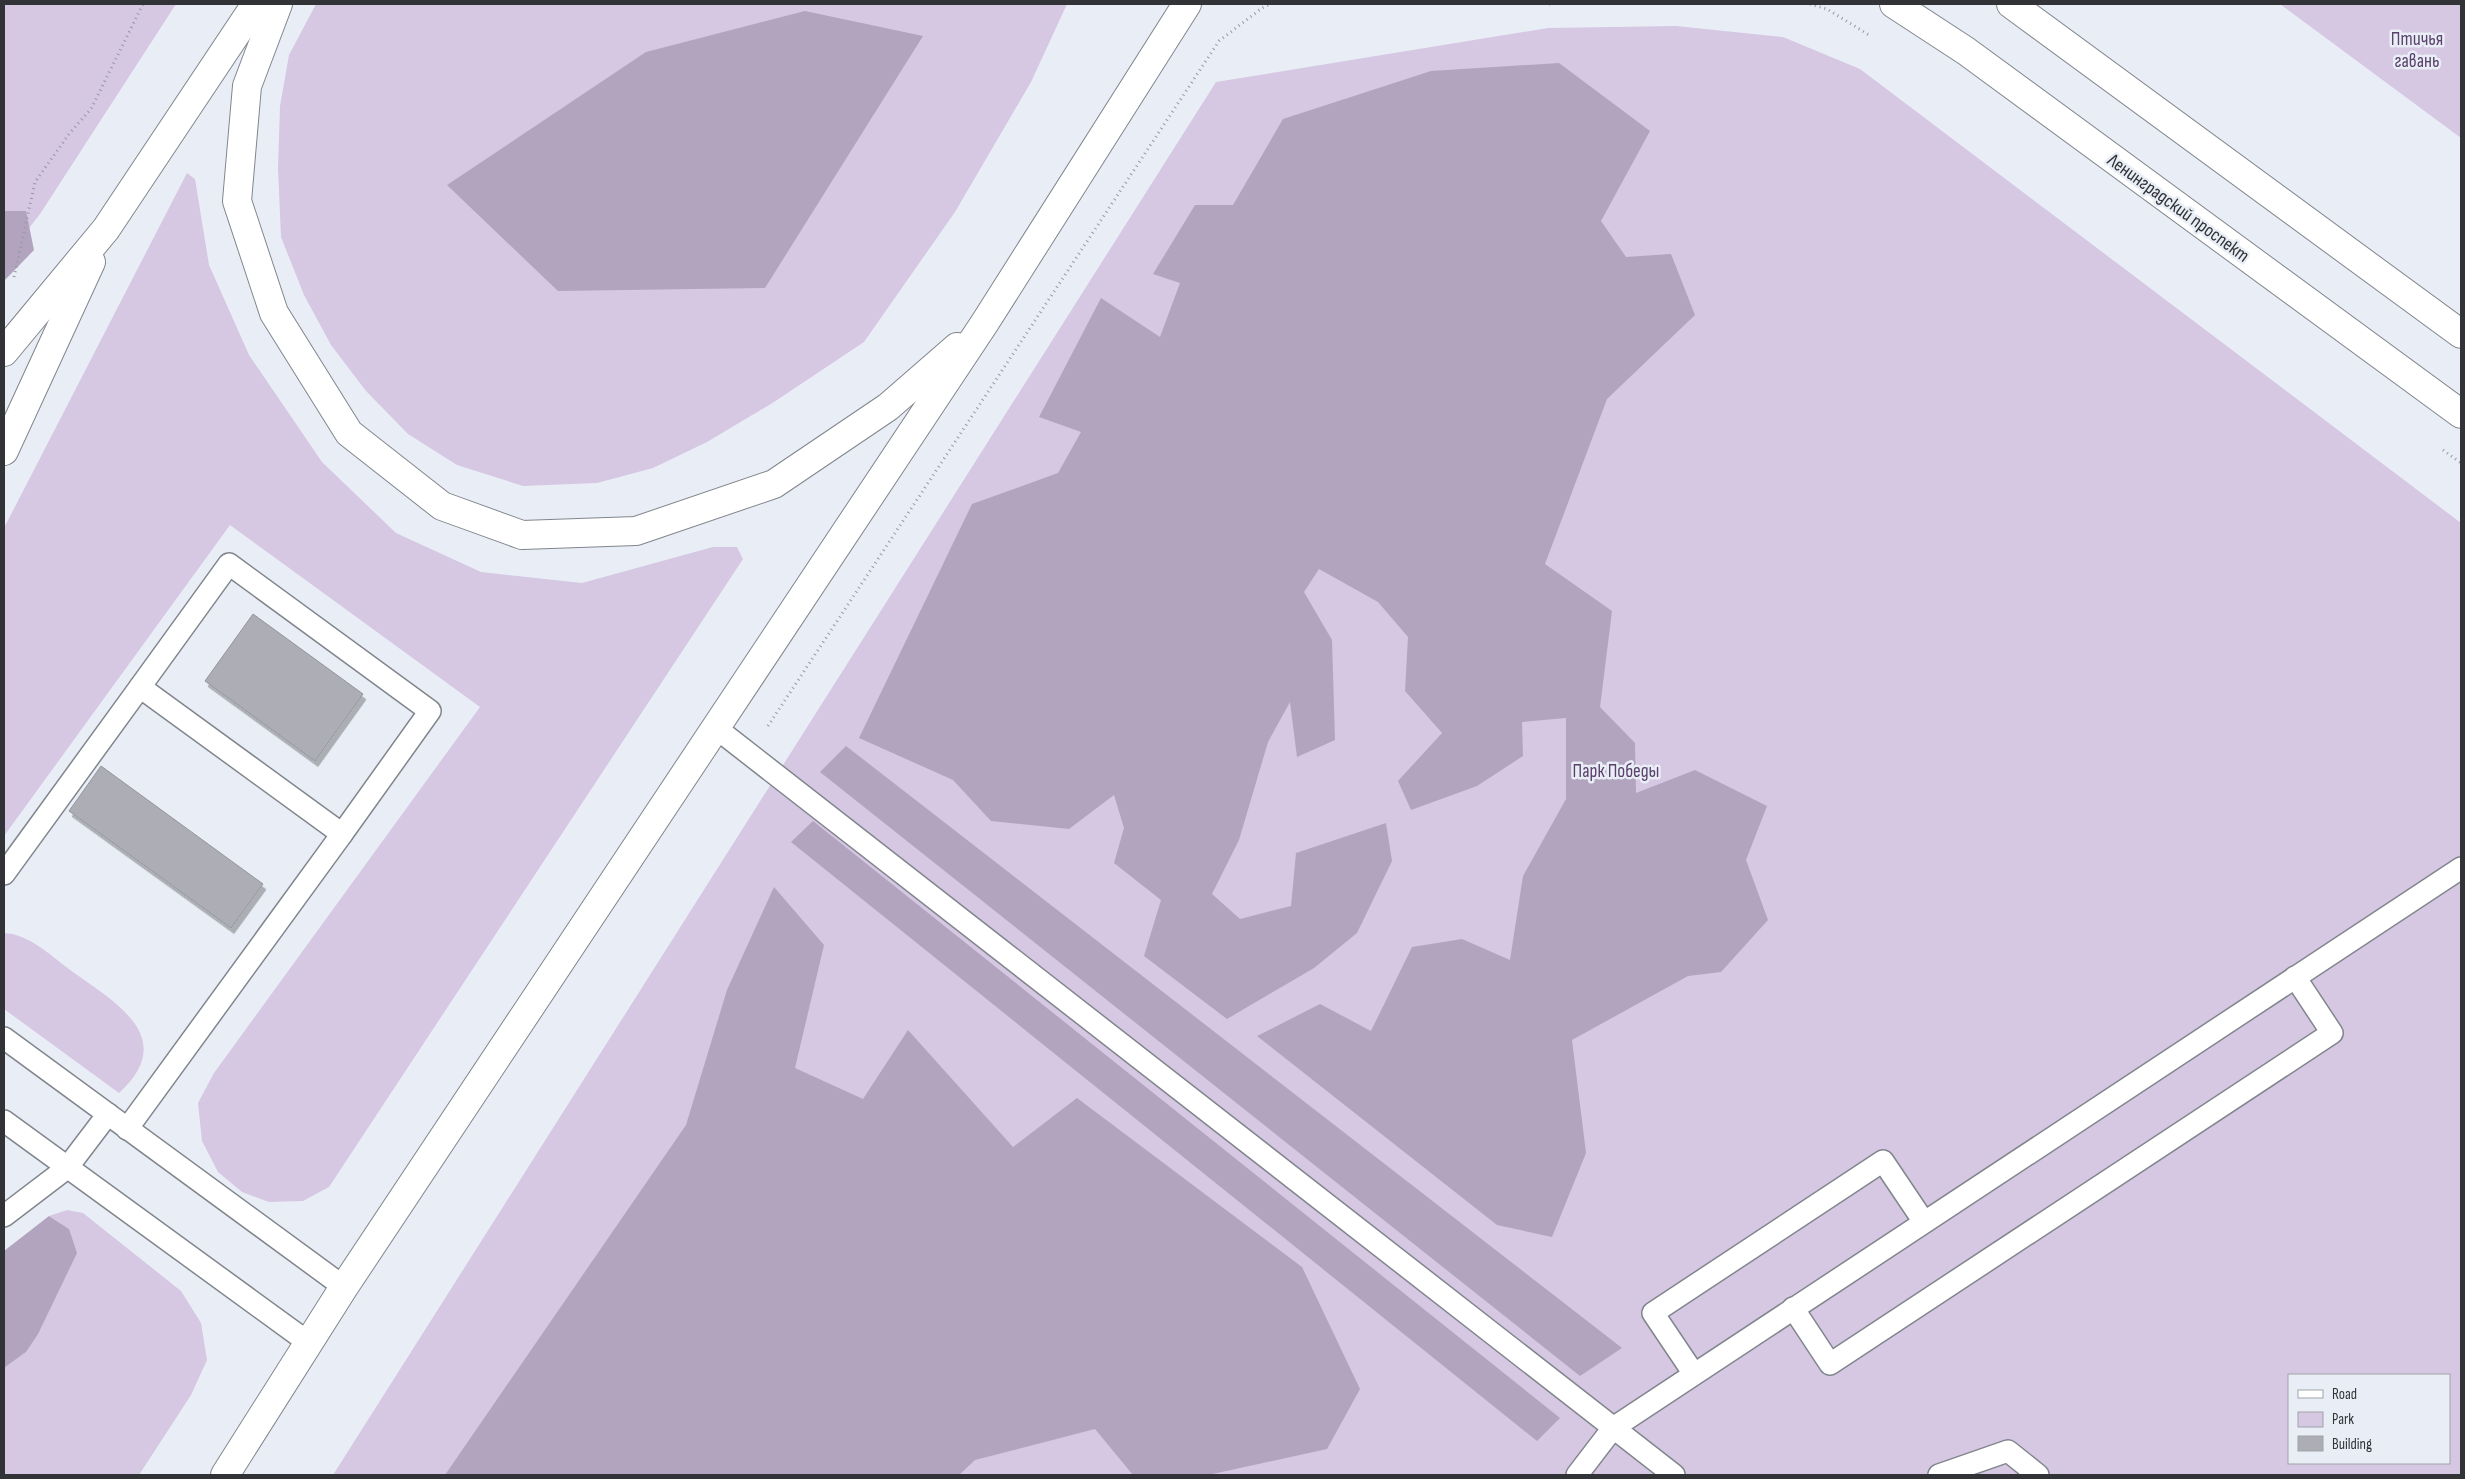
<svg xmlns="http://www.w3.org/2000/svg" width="2465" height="1479" font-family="'Sofia Sans Condensed',sans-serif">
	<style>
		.green { fill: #d6c7e3; fill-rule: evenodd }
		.forest { fill: #b2a3bf }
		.building { fill: #adadb6; stroke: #94949d; filter: url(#shadow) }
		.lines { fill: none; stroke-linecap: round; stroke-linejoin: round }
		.lane-casing { stroke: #81868d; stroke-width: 24 }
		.primary-casing { stroke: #81868d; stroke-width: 30 }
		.path { stroke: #969aa0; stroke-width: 3; stroke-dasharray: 1 4; stroke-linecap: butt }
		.lane { stroke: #fff; stroke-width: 21 }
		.primary { stroke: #fff; stroke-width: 28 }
		.labels { text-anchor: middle; stroke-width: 5; stroke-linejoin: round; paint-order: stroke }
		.park-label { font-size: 19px; fill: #59416b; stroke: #e9eef6 }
		.street-label { font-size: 19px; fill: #313336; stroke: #e9eef6 }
	</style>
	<defs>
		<filter id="shadow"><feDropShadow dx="3" dy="5.5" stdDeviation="0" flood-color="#0004"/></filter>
	</defs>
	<rect width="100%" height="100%" fill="#e9eef6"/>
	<g class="green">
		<polygon points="4,4 176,4 40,214 4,260"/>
		<polygon points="316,4 1067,4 1031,82 955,212 864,342 774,402 707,442 653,468 597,483 523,486 457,465 408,434 366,391 331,345 304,295 281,237 278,168 280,106 289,55"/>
		<polygon points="2280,4 2461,4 2461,138"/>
		<path d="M1676,26L1783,37L1860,69L2461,523V1475H333L1216,82L1548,28ZM2289,1375H2449V1463H2289Z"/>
		<polygon points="187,173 195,179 209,265 249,355 322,462 396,533 481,572 582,583 713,547 737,547 743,559 329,1187 303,1201 269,1202 242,1192 218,1172 202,1141 198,1103 214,1073 480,707 230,525 4,836 4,528"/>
		<path d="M4,933C30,934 52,957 73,972C116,1003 179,1038 119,1093L4,1009Z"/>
		<polygon points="67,1210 83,1213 181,1291 201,1323 207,1360 191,1395 139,1475 4,1475 4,1368 26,1352 69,1229 49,1216"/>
	</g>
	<g class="forest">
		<polygon points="805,11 923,36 765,288 558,291 447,185 646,52"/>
		<polygon points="1559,63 1650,131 1601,221 1626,257 1671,254 1695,315 1607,399 1545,564 1612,611 1600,707 1635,743 1636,793 1695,770 1767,806 1746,860 1768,920 1721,972 1688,976 1572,1040 1586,1153 1552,1237 1497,1225 1257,1036 1320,1004 1371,1031 1412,947 1462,939 1510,960 1523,876 1566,799 1566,718 1522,722 1523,756 1477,786 1411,810 1398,781 1442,733 1405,691 1408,637 1378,602 1319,569 1304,592 1332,640 1335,740 1297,757 1290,702 1268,742 1239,840 1212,894 1240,919 1291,906 1296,853 1386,823 1392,861 1357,933 1314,968 1227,1019 1144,956 1161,900 1114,863 1124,828 1114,795 1069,829 991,821 953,780 859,738 972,504 1058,473 1081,432 1039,417 1101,298 1160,337 1180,283 1153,274 1195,205 1233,205 1283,119 1431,71"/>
		<polygon points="4,211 26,211 34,250 4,281"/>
		<polygon points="846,746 1622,1348 1580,1376 820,772"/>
		<polygon points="813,821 1560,1418 1537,1441 791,842"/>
		<polygon points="774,887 824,945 795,1068 863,1099 908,1030 1013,1147 1077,1098 1302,1267 1360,1389 1327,1449 1208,1475 1133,1475 1095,1429 975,1460 959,1475 445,1475 686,1125 727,990"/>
		<polygon points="49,1216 69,1229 77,1253 38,1334 26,1352 4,1368 4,1251"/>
	</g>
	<g class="building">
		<polygon points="253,614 363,694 315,761 205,681"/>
		<polygon points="101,766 263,884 231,928 69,811"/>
	</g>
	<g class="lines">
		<g class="lane-casing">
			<g id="lane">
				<polyline points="140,687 229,564 430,711 342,834"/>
				<polyline points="716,728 1674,1475"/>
				<polyline points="4,874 140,687 342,834 127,1129"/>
				<polyline points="4,1038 344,1287"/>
				<polyline points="4,1121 309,1343"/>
				<polyline points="4,1216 67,1168 108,1114"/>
				<polyline points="1793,1308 1830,1364 2332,1033 2295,977"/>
				<polyline points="1694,1374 1653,1313 1883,1161 1924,1222"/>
				<polyline points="1577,1475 1613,1428 2461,868"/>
				<polyline points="1939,1475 2008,1451 2038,1475"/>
			</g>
		</g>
		<g class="primary-casing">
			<g id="primary">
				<polyline points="278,4 247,86 237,201 274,313 349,433 442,506 522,535 636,531 774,484 888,407 957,347"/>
				<polyline points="1894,4 1966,51 2461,414"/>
				<polyline points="2011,4 2461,334"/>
				<polyline points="4,352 106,229 256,4"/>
				<polyline points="4,451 91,262"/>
				<polyline points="225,1475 344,1287 984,324 1187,4"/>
			</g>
		</g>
		<g class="path">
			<polyline points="1549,4 1550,4"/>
			<polyline points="1810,4 1827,9 1869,35"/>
			<polyline points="14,277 35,182 69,134 91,109 143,4"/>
			<polyline points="2443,450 2461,463"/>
			<polyline points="768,726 1219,41 1262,8 1271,4"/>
		</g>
		<use href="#lane" class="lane"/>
		<use href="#primary" class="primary"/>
	</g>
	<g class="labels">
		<g class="park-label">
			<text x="2417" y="45">Птичья<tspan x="2417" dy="22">гавань</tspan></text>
			<text x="1616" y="777">Парк Победы</text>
		</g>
		<g class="street-label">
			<text transform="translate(2179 207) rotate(36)" y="7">Ленинградский проспект</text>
		</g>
	</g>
	<rect width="2465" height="1479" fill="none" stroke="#313336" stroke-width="10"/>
	<rect x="2288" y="1374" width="162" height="90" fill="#e9eef6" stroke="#9fa3a9"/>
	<rect x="2298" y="1390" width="25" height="8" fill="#ffffff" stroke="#9fa3a9"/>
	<text x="2332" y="1399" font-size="15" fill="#313336">Road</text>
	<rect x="2298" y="1412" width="25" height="15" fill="#d6c7e3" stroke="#9fa3a9"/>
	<text x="2332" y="1424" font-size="15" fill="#313336">Park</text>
	<rect x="2298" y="1436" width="25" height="15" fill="#adadb6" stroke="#9fa3a9"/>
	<text x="2332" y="1449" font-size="15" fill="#313336">Building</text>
</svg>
